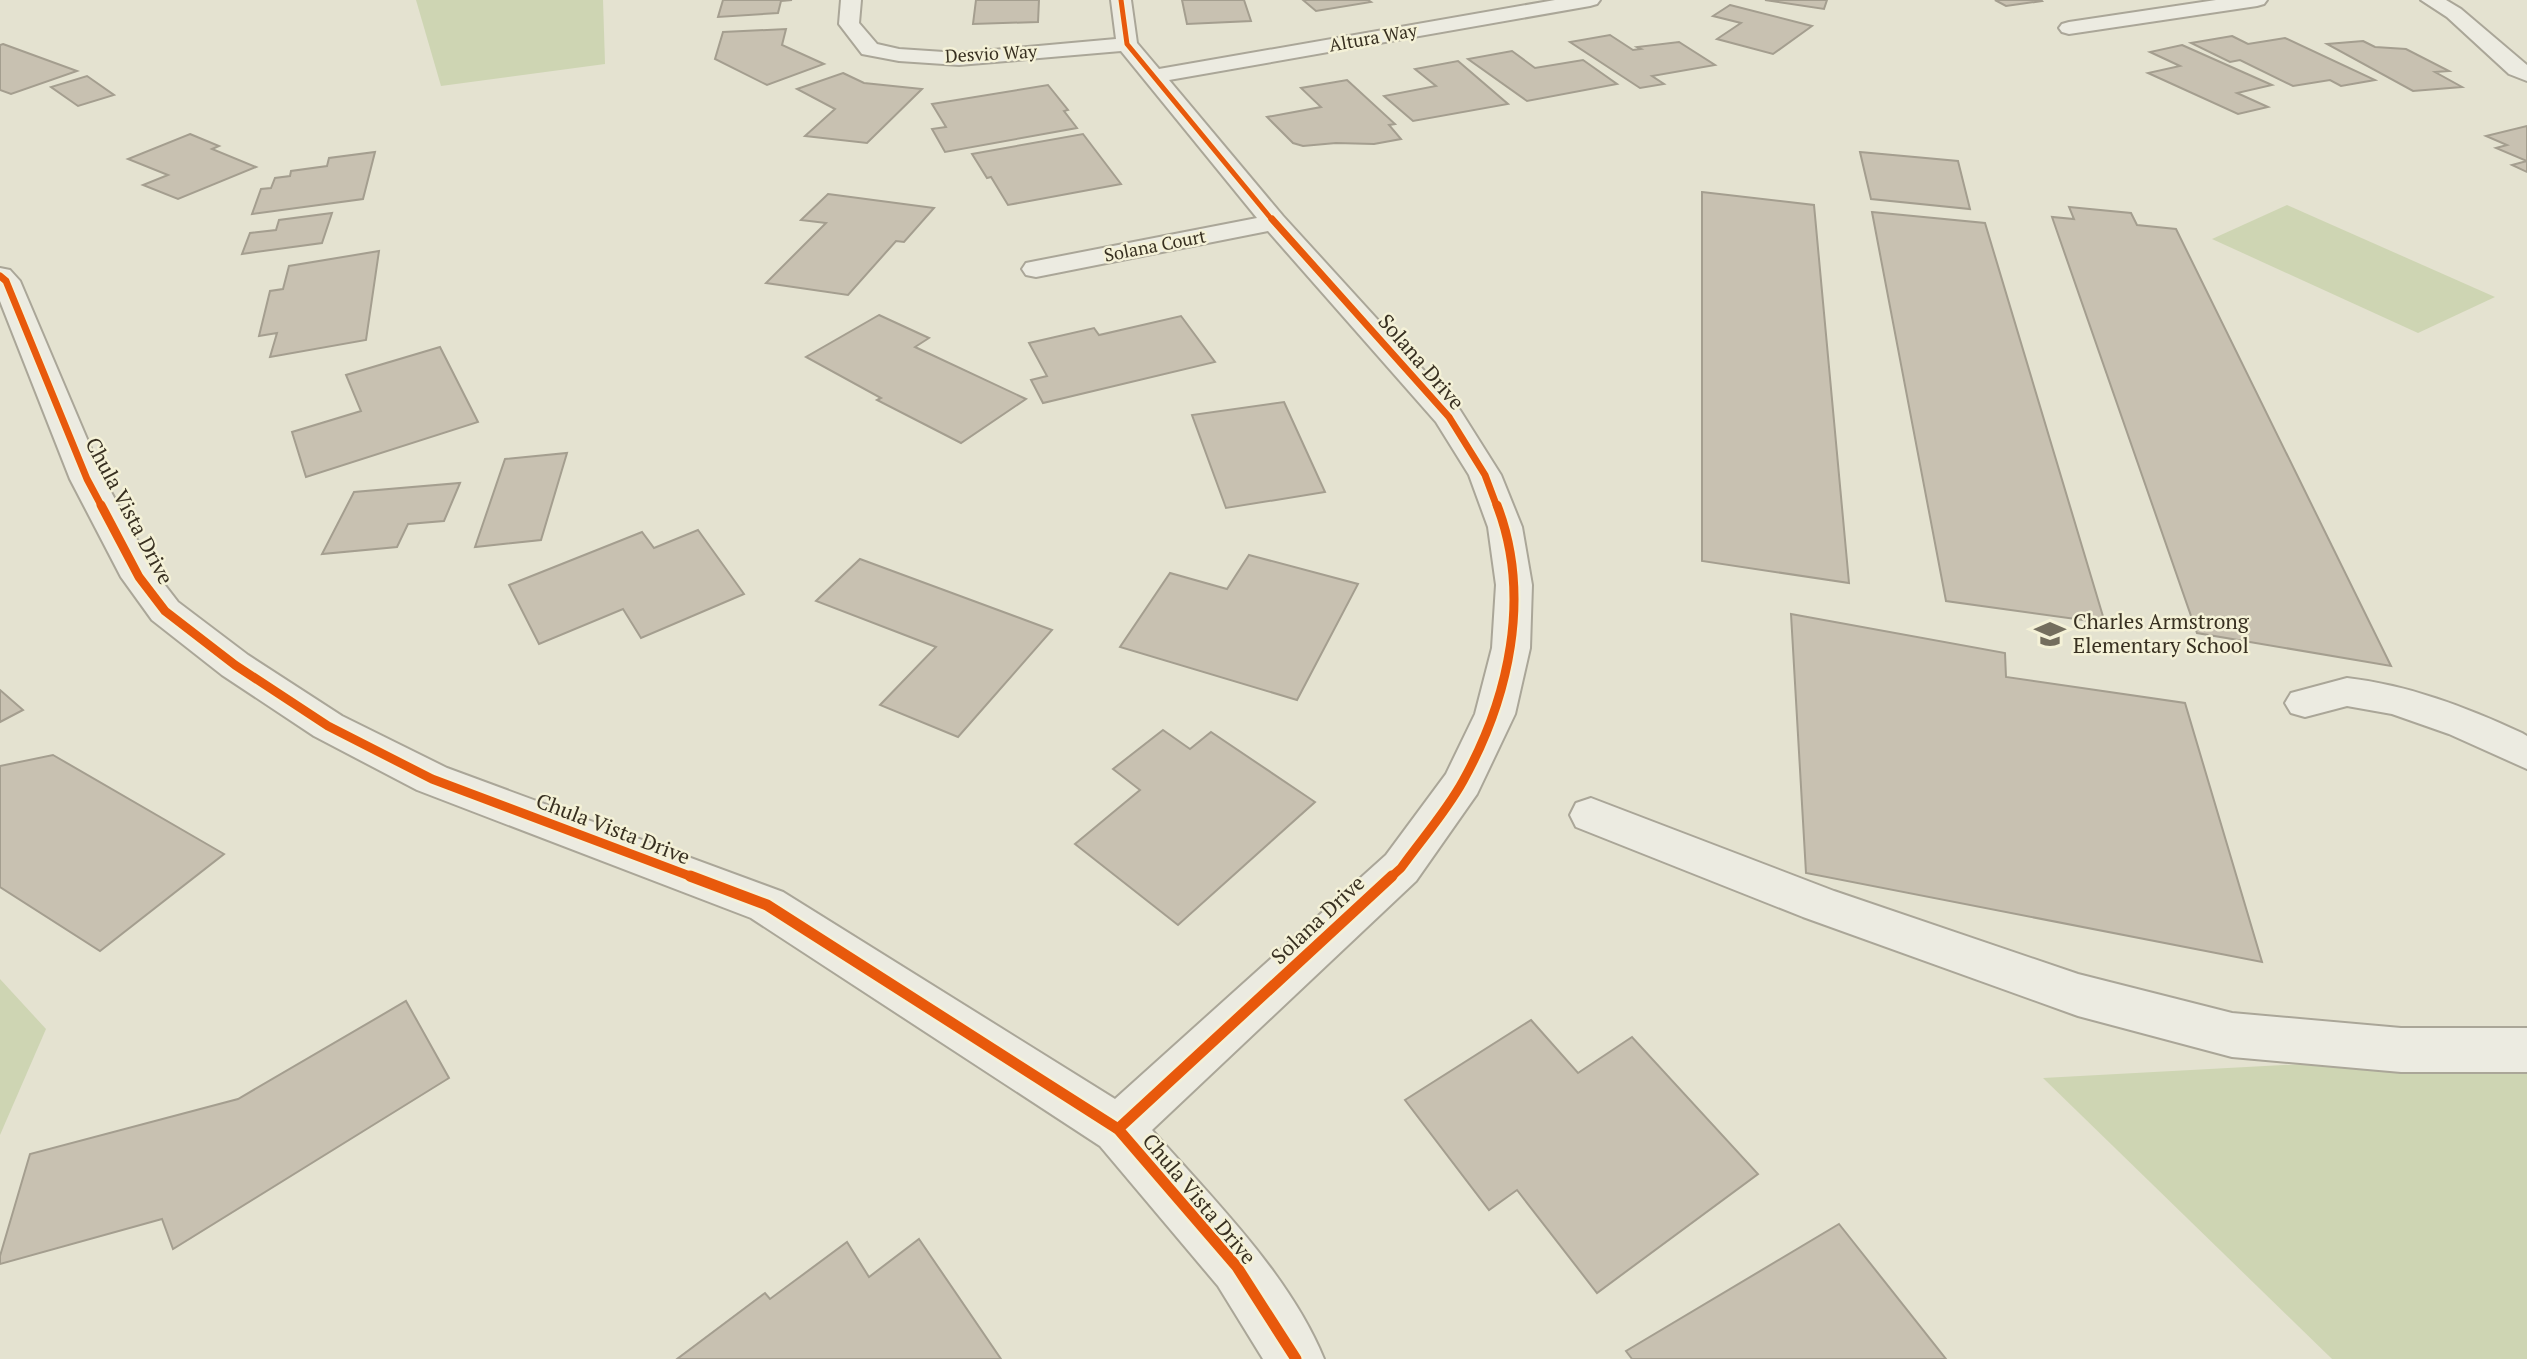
<svg xmlns="http://www.w3.org/2000/svg" width="2527" height="1359" font-family="'PT Serif',serif">
	<style>
		.green { fill: #ced5b3 }
		.building { fill: #c8c1b1; stroke: #a49e8f; stroke-width: 2 }
		.lines { fill: none; stroke-linecap: round; stroke-linejoin: round }
		.minor-casing { stroke: #aaa698; stroke-width: 4 }
		.minor { fill: #ecebe1; fill-rule: evenodd }
		.cycleway-far3-casing { stroke: #f4f1d7; stroke-width: 8 }
		.cycleway-far2-casing { stroke: #f4f1d7; stroke-width: 10 }
		.cycleway-far1-casing { stroke: #f4f1d7; stroke-width: 13 }
		.cycleway-casing { stroke: #f4f1d7; stroke-width: 16 }
		.cycleway-far3 { stroke: #e8590c; stroke-width: 5 }
		.cycleway-far2 { stroke: #e8590c; stroke-width: 7 }
		.cycleway-far1 { stroke: #e8590c; stroke-width: 9 }
		.cycleway { stroke: #e8590c; stroke-width: 11 }
		.labels { text-anchor: middle; stroke-width: 5; stroke-linejoin: round; paint-order: stroke }
		.far-street-label { font-size: 18px; fill: #383021; stroke: #f4f1d7 }
		.street-label { font-size: 21px; fill: #383021; stroke: #f4f1d7 }
		.poi-label { font-size: 21px; fill: #383021; stroke: #f4f1d7; text-anchor: start }
	</style>
	<rect width="100%" height="100%" fill="#e4e2d0"/>
	<g class="green">
		<polygon points="416,0 603,0 605,64 441,86"/>
		<polygon points="2287,205 2495,297 2418,333 2212,239"/>
		<polygon points="0,979 46,1029 0,1135"/>
		<polygon points="2527,1052 2527,1359 2332,1359 2043,1078"/>
	</g>
	<g class="building">
		<polygon points="723,0 792,0 781,1 778,13 718,17"/>
		<polygon points="976,0 1039,0 1038,22 973,24"/>
		<polygon points="1182,0 1244,0 1251,21 1187,24"/>
		<polygon points="1303,0 1368,0 1371,2 1316,11"/>
		<polygon points="1765,0 1827,0 1824,9"/>
		<polygon points="1995,0 2041,0 2042,1 2006,6"/>
		<polygon points="1730,5 1812,26 1773,54 1717,39 1741,23 1713,16"/>
		<polygon points="786,29 782,45 824,64 767,85 715,59 723,32"/>
		<polygon points="1610,35 1633,50 1641,49 1637,47 1679,42 1715,65 1652,76 1664,84 1640,88 1570,42"/>
		<polygon points="2232,36 2248,44 2285,38 2375,80 2341,86 2330,80 2293,86 2240,60 2230,62 2191,43"/>
		<polygon points="2363,41 2375,47 2406,49 2449,71 2435,72 2462,87 2413,91 2327,44"/>
		<polygon points="3,44 77,71 11,94 0,90 0,45"/>
		<polygon points="2182,45 2272,85 2237,93 2268,107 2238,114 2148,73 2180,66 2150,52"/>
		<polygon points="1512,51 1535,68 1583,60 1617,84 1527,101 1468,59"/>
		<polygon points="1458,61 1508,104 1413,121 1384,96 1436,86 1415,69"/>
		<polygon points="843,73 864,83 922,89 867,143 805,136 835,109 797,89"/>
		<polygon points="87,76 114,95 78,106 51,87"/>
		<polygon points="1347,80 1395,124 1389,125 1401,139 1374,144 1336,143 1303,146 1293,143 1267,117 1321,107 1301,88"/>
		<polygon points="1048,85 1068,110 1064,111 1077,128 945,152 932,129 946,127 932,104"/>
		<polygon points="2527,126 2527,172 2512,165 2527,161 2496,148 2507,145 2486,136"/>
		<polygon points="190,134 219,146 212,149 256,167 178,199 143,185 168,175 128,159"/>
		<polygon points="1083,134 1121,184 1008,205 991,177 987,178 972,154"/>
		<polygon points="375,152 363,199 252,214 261,189 271,188 275,178 290,176 291,171 327,166 329,158"/>
		<polygon points="1860,152 1958,161 1970,209 1871,199"/>
		<polygon points="1702,192 1814,205 1849,583 1702,561"/>
		<polygon points="828,194 934,208 904,242 896,241 848,295 766,283 826,223 801,220"/>
		<polygon points="2069,207 2131,213 2137,225 2176,229 2391,666 2197,633 2052,217 2074,219"/>
		<polygon points="1872,212 1985,223 2105,623 1946,601"/>
		<polygon points="332,213 322,243 242,254 250,233 276,230 279,220"/>
		<polygon points="379,251 366,340 270,357 277,333 259,336 270,291 283,289 289,266"/>
		<polygon points="879,315 929,338 915,347 1026,399 961,443 877,400 881,398 806,357"/>
		<polygon points="1181,316 1215,362 1043,403 1031,380 1047,376 1029,343 1094,328 1099,335"/>
		<polygon points="440,347 478,422 306,477 292,432 361,411 346,375"/>
		<polygon points="1284,402 1325,492 1226,508 1192,415"/>
		<polygon points="567,453 541,540 475,547 505,459"/>
		<polygon points="460,483 444,521 408,524 397,547 322,554 354,492"/>
		<polygon points="698,530 744,594 641,638 623,609 539,644 509,585 642,532 654,548"/>
		<polygon points="1249,555 1358,584 1297,700 1120,647 1170,573 1227,589"/>
		<polygon points="860,559 1052,630 958,737 880,705 936,647 816,601"/>
		<polygon points="1791,614 2005,653 2006,677 2185,703 2262,962 1806,873"/>
		<polygon points="0,690 23,710 0,722"/>
		<polygon points="1163,730 1190,749 1211,732 1315,802 1178,925 1075,844 1140,790 1113,769"/>
		<polygon points="53,755 224,854 100,951 0,887 0,766"/>
		<polygon points="406,1001 449,1078 173,1249 162,1219 0,1264 0,1256 30,1154 238,1099"/>
		<polygon points="1531,1020 1578,1073 1632,1037 1758,1174 1597,1293 1517,1190 1489,1210 1405,1100"/>
		<polygon points="1839,1224 1946,1359 1632,1359 1626,1351"/>
		<polygon points="919,1239 1001,1359 677,1359 765,1293 770,1299 847,1242 869,1277"/>
	</g>
	<g class="lines">
		<g class="minor-casing">
			<g id="minor">
				<path d="M841,0H861L859,23L877,44L899,49L959,53L1116,39L1111,0H1131L1137,43L1159,69L1555,0H1600L1597,4L1590,6L1169,80L1283,216L1460,410L1501,475L1522,527L1532,585L1530,648L1515,714L1477,794L1416,881L1152,1130C1212,1198 1290,1275 1324,1359H1263L1218,1286L1100,1146L751,918L417,790L314,736L222,675L152,620L121,577L70,479L0,301V268L10,270L20,281L104,479L154,571L178,602L248,655L342,716L447,768L783,892L1115,1099L1386,855L1446,774L1475,714L1492,648L1496,585L1488,527L1469,475L1436,422L1268,231L1036,277L1026,275L1022,269L1026,263L1036,261L1257,218L1121,51L959,65L899,61L862,54L839,24Z"/>
				<polygon points="2216,0 2267,0 2264,4 2257,6 2069,34 2062,32 2059,28 2062,24 2069,22"/>
				<polygon points="2421,0 2446,0 2461,9 2527,65 2527,81 2509,74 2447,17"/>
				<path d="M2347,678C2408,685 2466,707 2522,733L2527,736V769L2449,734L2392,714L2347,706L2305,717L2291,713L2285,703L2291,693Z"/>
				<polygon points="1591,798 1834,891 2078,974 2232,1013 2401,1028 2527,1028 2527,1072 2401,1072 2232,1057 2078,1016 1803,917 1576,827 1570,815 1576,803"/>
			</g>
		</g>
		<use href="#minor" class="minor"/>
		<g class="cycleway-far3-casing">
			<polyline id="cycleway-far3" points="1121,0 1127,44 1273,221"/>
		</g>
		<g class="cycleway-far2-casing">
			<g id="cycleway-far2">
				<polyline points="1272,219 1449,417 1485,475 1497,507"/>
				<polyline points="0,276 6,281 87,479 102,507"/>
			</g>
		</g>
		<g class="cycleway-far1-casing">
			<g id="cycleway-far1">
				<polyline points="101,505 139,577 165,611 235,665 328,726 432,779 695,878"/>
				<path d="M1390,878L1401,868C1421,840 1446,812 1463,781C1509,698 1532,596 1497,505"/>
			</g>
		</g>
		<g class="cycleway-casing">
			<g id="cycleway">
				<polyline points="690,876 767,905 1118,1129 1237,1267 1296,1359"/>
				<polyline points="1118,1129 1392,876"/>
			</g>
		</g>
		<use href="#cycleway-far3" class="cycleway-far3"/>
		<use href="#cycleway-far2" class="cycleway-far2"/>
		<use href="#cycleway-far1" class="cycleway-far1"/>
		<use href="#cycleway" class="cycleway"/>
	</g>
	<defs>
		<g id="school-bare" transform="scale(2.415)"><path d="M0-5L7-2L0 1L-7-2ZM-4 1L0 2.5L4 1V4Q0 6-4 4Z" fill="#746e5e" stroke="#f4f1d7" stroke-width="2.5" paint-order="stroke"/></g>
	</defs>
	<g fill-rule="evenodd">
		<use href="#school-bare" x="2050" y="634"/>
	</g>
	<g class="labels">
		<g class="far-street-label">
			<text transform="translate(1373 38) rotate(-10)" y="6">Altura Way</text>
			<text transform="translate(991 54) rotate(-3)" y="6">Desvio Way</text>
			<text transform="translate(1155 246) rotate(-11)" y="6">Solana Court</text>
		</g>
		<g class="street-label">
			<text transform="translate(1421 362) rotate(49)" y="7">Solana Drive</text>
			<text transform="translate(129 511) rotate(62)" y="7">Chula Vista Drive</text>
			<text transform="translate(613 829) rotate(21)" y="7">Chula Vista Drive</text>
			<text transform="translate(1318 920) rotate(-43)" y="7">Solana Drive</text>
			<text transform="translate(1199 1199) rotate(50)" y="7">Chula Vista Drive</text>
		</g>
		<g class="poi-label">
			<text x="2073" y="629">Charles Armstrong<tspan x="2073" dy="24">Elementary School</tspan></text>
		</g>
	</g>
</svg>
